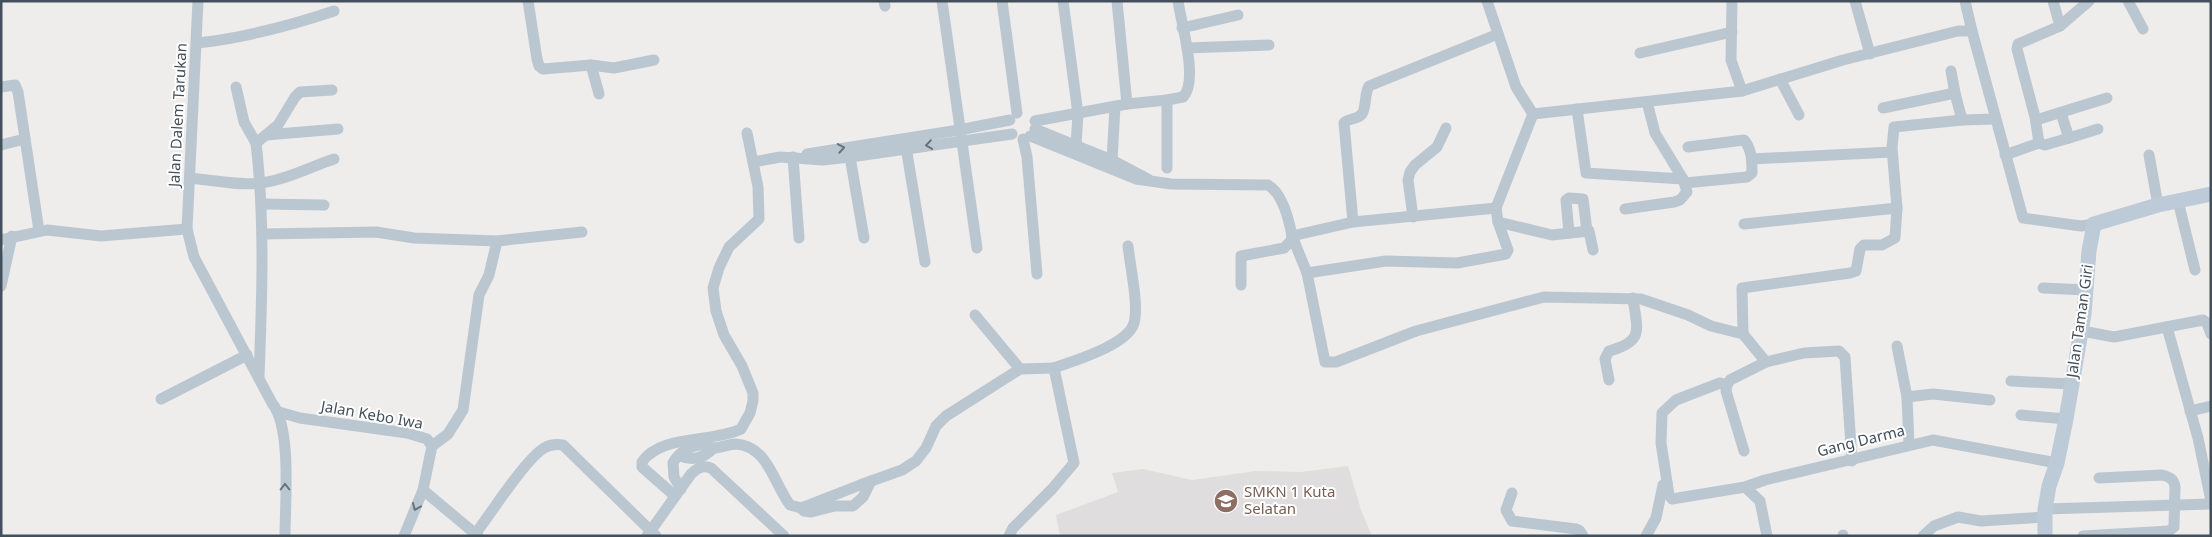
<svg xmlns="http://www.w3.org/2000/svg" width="2212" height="537" font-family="'Noto Sans',sans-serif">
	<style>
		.education { fill: #e0ddde }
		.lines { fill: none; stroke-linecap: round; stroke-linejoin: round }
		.street { stroke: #bbc7d0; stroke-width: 11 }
		.secondary { stroke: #bdcad7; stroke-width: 15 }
		.oneway { stroke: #67747e }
		.labels { text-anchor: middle; stroke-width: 4; stroke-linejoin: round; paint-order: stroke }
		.street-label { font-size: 15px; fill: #43505b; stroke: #fff }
		.education-label { font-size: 15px; fill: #785e54; stroke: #fff; text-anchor: start }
	</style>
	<rect width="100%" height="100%" fill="#efecec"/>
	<polygon class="education" points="1348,466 1361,510 1372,536 1060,536 1056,515 1118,492 1112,473 1143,469 1192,480 1256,471 1301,472"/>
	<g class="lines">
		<g class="street">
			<path d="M198,1L187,229L194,257L272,403C292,428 285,502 285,536"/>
			<polyline points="528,1 537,59 539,66 543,69 591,65 614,68 654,60"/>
			<polyline points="884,1 885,6"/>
			<polyline points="942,1 977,248"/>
			<polyline points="1002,1 1017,113"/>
			<polyline points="1063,1 1078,114 1076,145"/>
			<polyline points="1117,1 1127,104"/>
			<polyline points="1487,1 1516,87 1533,114 1742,91 1843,60 1958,31 1972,31 2023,218 2081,226 2094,224"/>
			<polyline points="1732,1 1731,60 1742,91"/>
			<polyline points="1855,1 1870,54"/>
			<polyline points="1965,1 1972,31"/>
			<polyline points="2053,1 2060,26"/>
			<polyline points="2128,1 2143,29"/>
			<polyline points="1182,28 1238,15"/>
			<path d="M197,43C244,38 289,26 334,11"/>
			<polyline points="1187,48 1269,45"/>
			<polyline points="1640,53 1732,32"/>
			<polyline points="591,65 599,94"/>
			<polyline points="1951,71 1955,93"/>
			<polyline points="1780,79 1799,115"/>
			<polyline points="1,87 15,85 18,92 39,231"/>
			<polyline points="236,87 244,122 256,143"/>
			<path d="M1167,100L1183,97C1199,81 1181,23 1178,1"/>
			<polyline points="1883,108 1955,93 1962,120"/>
			<polyline points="1577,109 1586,173 1683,179"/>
			<polyline points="2036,120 2107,98"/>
			<polyline points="1035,121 1127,104 1167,100 1167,168"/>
			<polyline points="1035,129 1112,160 1148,179"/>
			<polyline points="266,135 338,129"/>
			<path d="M1030,136L1136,179L1171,184L1268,185C1282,193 1289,220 1292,236L1353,222L1496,208"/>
			<polyline points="2069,138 2098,129"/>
			<polyline points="1023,139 1027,157 1037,274"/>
			<polyline points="905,141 925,262"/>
			<polyline points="2039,143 2045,145 2069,138 2061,113"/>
			<polyline points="1,145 25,139"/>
			<polyline points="807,154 959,130 1010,120"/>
			<polyline points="2005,155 2039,143 2035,117 2017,49 2018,44 2060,26 2089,1"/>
			<polyline points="2149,155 2158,205"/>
			<polyline points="793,157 799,238"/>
			<polyline points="850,157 864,238"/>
			<polyline points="1752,159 1892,152"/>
			<polyline points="1112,160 1115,107"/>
			<polyline points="754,162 780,157 823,160 850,157 1012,134"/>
			<path d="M190,178C213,180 238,186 260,183C286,180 310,167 334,159"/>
			<path d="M1685,183L1747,177L1752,173C1752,162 1752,149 1744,140L1688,147"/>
			<polyline points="2178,201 2195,270"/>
			<polyline points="261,204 324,205"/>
			<polyline points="1625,209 1674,202 1680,200 1687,192 1683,179 1655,133 1647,102"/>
			<polyline points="1413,217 1408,180 1410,172 1415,165 1437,147 1446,128"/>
			<path d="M1353,222L1344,123C1348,118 1357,120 1362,114C1367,106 1364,94 1369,86L1498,34"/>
			<polyline points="1498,222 1552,235 1589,231 1593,250"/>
			<polyline points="1744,224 1897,208"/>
			<polyline points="1569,233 1566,200 1569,198 1583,199 1587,231"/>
			<polyline points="262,234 376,232 414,238 497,241 582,232"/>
			<polyline points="1292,236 1307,273 1386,261 1457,263 1506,254 1508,250 1498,222 1496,208 1533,114"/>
			<polyline points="1,240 47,230 101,236 187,229"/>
			<polyline points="1307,273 1325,362 1336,362 1416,331 1544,297 1641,299 1688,315 1711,326 1743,334 1766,362 1804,353 1839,351 1845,357 1852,461"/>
			<polyline points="1241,285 1241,256 1284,248 1291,241 1292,236"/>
			<polyline points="1,286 12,236"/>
			<polyline points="2043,288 2087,290"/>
			<polyline points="975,315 1020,369 1054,368"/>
			<polyline points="2167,327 2198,438 2211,501"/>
			<polyline points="2082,331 2114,337 2203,320 2207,323 2211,334"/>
			<polyline points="1743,334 1742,288 1850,273 1856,271 1860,249 1864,245 1882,245 1895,238 1897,208 1892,148 1894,127 1962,120 1995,119"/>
			<polyline points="1897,346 1907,397 1909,444"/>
			<path d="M259,377C262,299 265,220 256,143L278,125L295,97L300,92L332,90"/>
			<path d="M1609,380L1605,359L1609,351C1645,341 1637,330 1633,298"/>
			<polyline points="2011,381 2071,384"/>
			<polyline points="1727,385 1720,383 1676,400 1662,413 1661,443 1669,495 1672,499 1745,487 1765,480 1933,440 2057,463"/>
			<polyline points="1907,397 1933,394 1990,400"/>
			<polyline points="161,399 247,355"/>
			<polyline points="2190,411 2211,406"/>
			<polyline points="279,412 300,418 407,433 427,439 432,446 423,490 404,536"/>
			<polyline points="2021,415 2066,419"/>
			<polyline points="432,446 448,434 463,410 479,295 489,275 497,241"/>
			<polyline points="1744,451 1726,391 1727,385 1730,380 1766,362"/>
			<path d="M680,456C692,461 705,458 713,448"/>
			<polyline points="1745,487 1760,501 1767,536"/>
			<path d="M681,489L674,477L673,463C678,453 691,445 702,445C706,445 709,447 713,448C721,448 729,444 736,444C768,446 774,484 790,505L801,508L860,485L902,470L916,461L926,448L936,426L946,416L1020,369"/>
			<polyline points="423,490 478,536"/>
			<polyline points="1512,493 1506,510 1512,521 1576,529 1580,531 1583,536"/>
			<path d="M675,496L642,467V462C661,434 712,443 741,429L750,413L753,401V393L742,366L724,335L716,311L713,288L719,268L729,247L759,219L758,187L747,133"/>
			<polyline points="801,508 804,511 811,512 835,506 853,506 863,497 871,481"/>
			<polyline points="2045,509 2211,504"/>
			<path d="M476,533C492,512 524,461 544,448C551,444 556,444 563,445L656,536"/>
			<polyline points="1843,535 1843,536"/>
			<path d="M647,536L691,474C698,468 701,465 711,468L784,536"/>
			<path d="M1009,536L1013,528L1052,489L1074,463L1054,368C1073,361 1128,345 1134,323C1139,305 1130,266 1128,246"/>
			<polyline points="1646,536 1656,518 1663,485 1667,483"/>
			<polyline points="1923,536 1934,526 1958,517 1981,521 2045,517"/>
			<path d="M2083,536L2169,531L2174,527L2175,487C2174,479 2170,477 2162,475L2099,478"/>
		</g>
		<polyline class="secondary" points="2045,536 2045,509 2049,486 2057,463 2066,419 2084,314 2089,251 2094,224 2158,205 2211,194"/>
	</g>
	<defs><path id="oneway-chevron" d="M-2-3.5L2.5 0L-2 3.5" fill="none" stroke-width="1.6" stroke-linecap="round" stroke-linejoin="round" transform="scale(1.25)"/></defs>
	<g class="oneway">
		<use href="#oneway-chevron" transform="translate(929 145) rotate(172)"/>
		<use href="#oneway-chevron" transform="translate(841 148) rotate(-10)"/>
		<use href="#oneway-chevron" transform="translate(285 487) rotate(-90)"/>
		<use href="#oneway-chevron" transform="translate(416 507) rotate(113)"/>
	</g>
	<defs>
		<g id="school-disc" transform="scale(1.25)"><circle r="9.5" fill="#8d6e63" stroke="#fff"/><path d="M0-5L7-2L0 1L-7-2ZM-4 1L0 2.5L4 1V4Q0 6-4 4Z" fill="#fff"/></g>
	</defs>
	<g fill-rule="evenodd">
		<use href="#school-disc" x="1226" y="501"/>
	</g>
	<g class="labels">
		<g class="street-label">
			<text transform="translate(178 115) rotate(-87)" y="5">Jalan Dalem Tarukan</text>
			<text transform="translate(2080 321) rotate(-82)" y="5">Jalan Taman Giri</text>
			<text transform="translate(372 415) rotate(10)" y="5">Jalan Kebo Iwa</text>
			<text transform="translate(1861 441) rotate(-14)" y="5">Gang Darma</text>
		</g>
		<g class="education-label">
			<text x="1244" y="497">SMKN 1 Kuta<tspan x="1244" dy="17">Selatan</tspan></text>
		</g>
	</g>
	<rect width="2212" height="537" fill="none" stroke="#43505b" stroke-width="5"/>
</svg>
